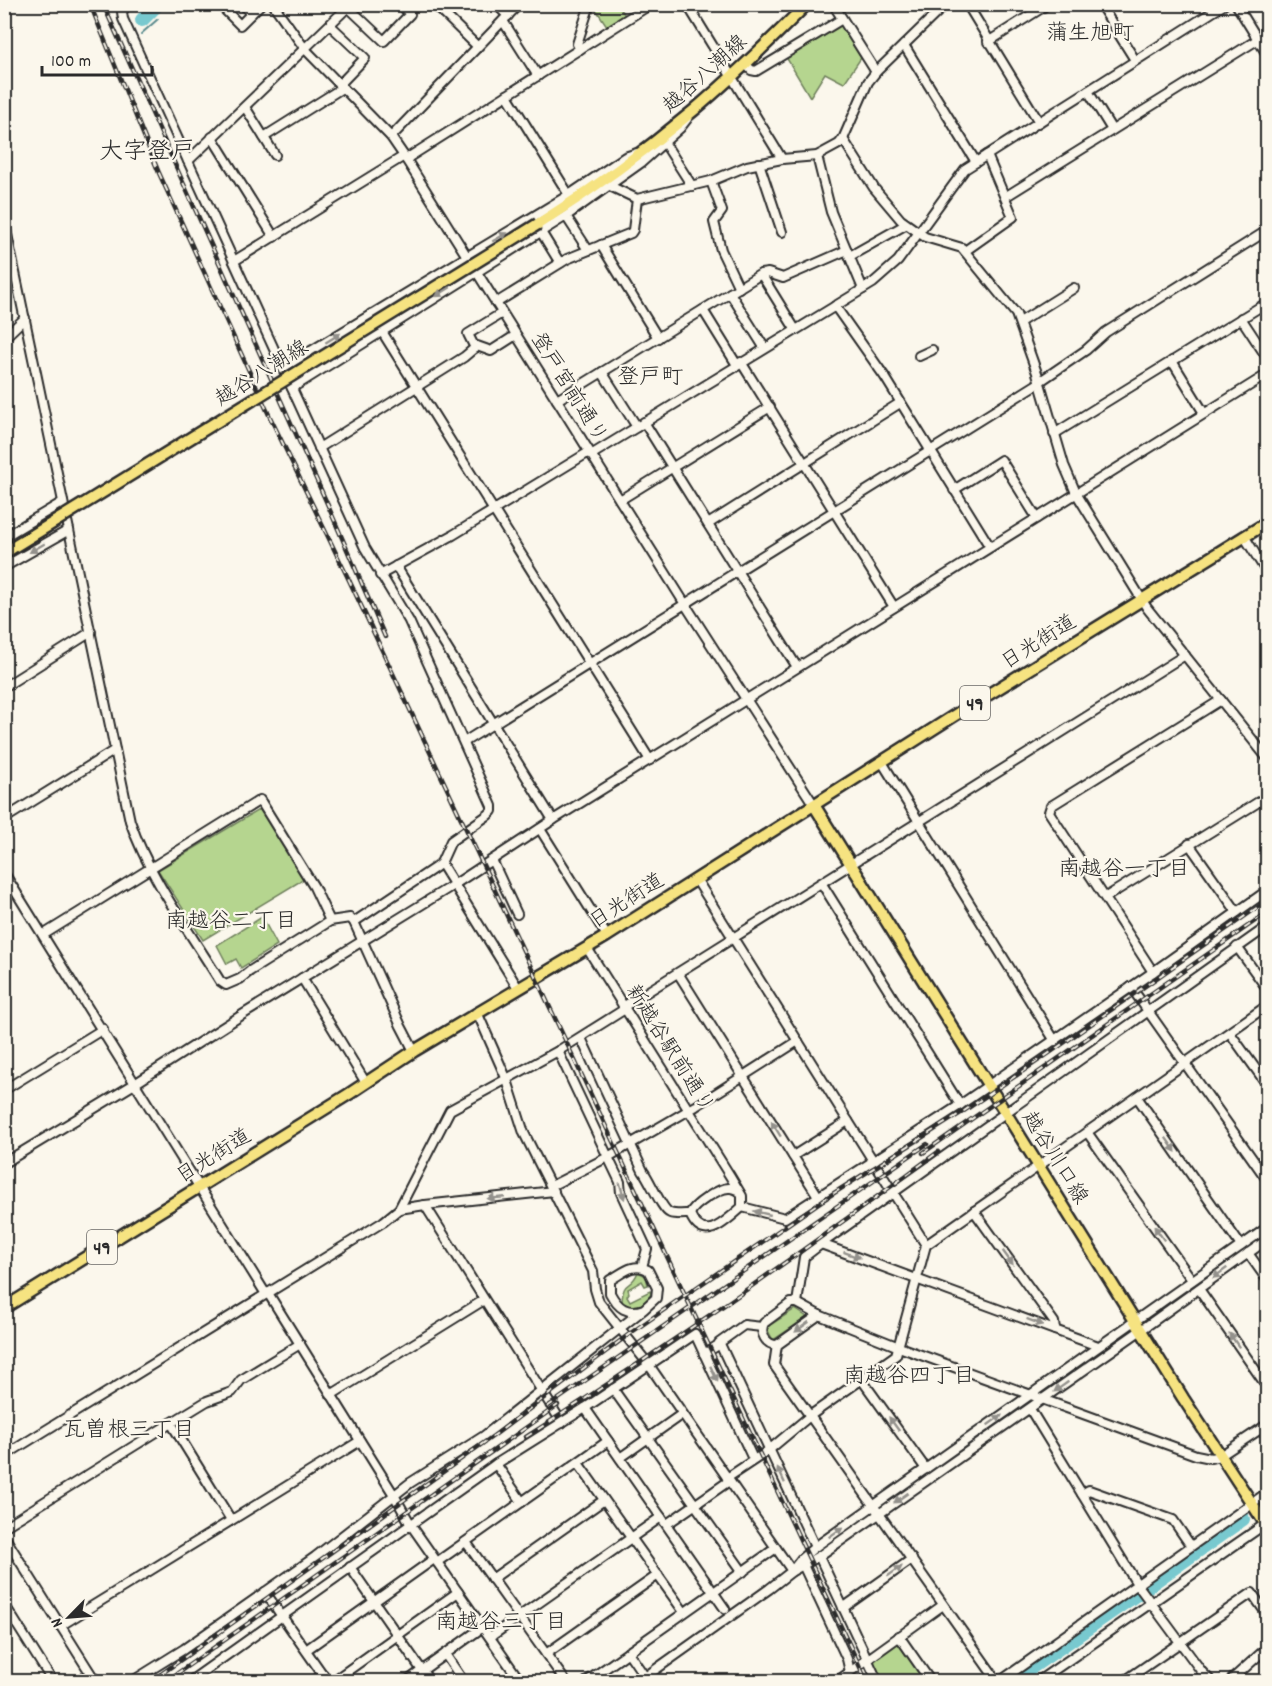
<svg xmlns="http://www.w3.org/2000/svg" width="1272" height="1686" font-family="Dekko,'Klee One',sans-serif">
	<style>
		.green { fill: #b5d58f; stroke: #70805d; stroke-width: 1.5 }
		.lines { fill: none; stroke-linecap: round; stroke-linejoin: round }
		.stream { stroke: #598a8d; stroke-width: 2 }
		.river { stroke: #78c9cf; stroke-width: 14 }
		.minor-casing { stroke: #2b2b2b; stroke-width: 12 }
		.major-casing { stroke: #2b2b2b; stroke-width: 15 }
		.minor { stroke: #fbf7ec; stroke-width: 8 }
		.major { stroke: #f6e381; stroke-width: 10 }
		.rail-casing { stroke: #2b2b2b; stroke-width: 4.5 }
		.rail { stroke: #fbf7ec; stroke-width: 2; stroke-dasharray: 7; stroke-linecap: butt }
		.major-bridge-casing { stroke: #2b2b2b; stroke-width: 15; stroke-linecap: butt }
		.major-bridge { stroke: #f6e381; stroke-width: 10 }
		.oneway { fill: #93918c }
		.labels { text-anchor: middle; stroke-width: 4.5; stroke-linejoin: round; paint-order: stroke }
		.shield { fill: #fbf7ec; stroke: #696865; stroke-width: 1.5 }
		.shield-label { font-size: 20px; font-weight: bold; fill: #2b2b2b }
		.street-label { font-size: 21px; fill: #2b2b2b; stroke: #fbf7ec }
		.neighbourhood-label { font-size: 22px; fill: #2b2b2b; stroke: #fbf7ec }
		.quarter-label { font-size: 24px; fill: #2b2b2b; stroke: #fbf7ec }
	</style>
	<rect width="100%" height="100%" fill="#fbf7ec"/>
	<filter id="ink" filterUnits="userSpaceOnUse"><feTurbulence type="fractalNoise" baseFrequency=".0167" numOctaves="2"/><feDisplacementMap in="SourceGraphic" scale="12" xChannelSelector="R" yChannelSelector="G"/><feConvolveMatrix kernelMatrix="1 2 1 2 8 2 1 2 1" color-interpolation-filters="sRGB"/></filter>
	<g filter="url(#ink)">
		<g class="green">
			<polygon points="593,5 618,5 625,15 607,26"/>
			<polygon points="841,25 861,58 844,83 825,73 810,97 786,57"/>
			<polygon points="260,809 304,879 203,940 158,870"/>
			<polygon points="262,917 277,945 241,968 236,959 227,964 217,945"/>
			<path d="M638,1272L646,1276L648,1285L645,1286L642,1281L628,1289L629,1293L627,1296L630,1301L650,1291L651,1294L643,1305L629,1308L622,1302C623,1278 631,1290 638,1272Z"/>
			<polygon points="795,1309 807,1317 773,1340 767,1329 770,1325"/>
			<polygon points="897,1642 900,1643 927,1681 882,1681 874,1665 875,1659"/>
		</g>
		<g class="lines">
			<polyline class="stream" points="141,34 158,19"/>
			<g class="river">
				<polyline points="142,20 158,4"/>
				<polyline points="1147,1587 1243,1519"/>
				<polyline points="1012,1681 1140,1592"/>
			</g>
			<g class="minor-casing">
				<g id="minor">
					<polyline points="127,4 122,12 123,19 365,548 409,621 492,806 492,811 488,815 451,841 441,863 436,867 354,922"/>
					<polyline points="219,4 240,25 261,4"/>
					<polyline points="243,4 251,14"/>
					<polyline points="273,4 305,49 391,137 404,156 685,604 814,805"/>
					<polyline points="434,4 477,46"/>
					<polyline points="496,4 508,16"/>
					<polyline points="687,4 782,159"/>
					<polyline points="833,4 876,72"/>
					<polyline points="967,4 1039,122"/>
					<polyline points="1100,4 1135,60"/>
					<polyline points="1236,4 1268,56"/>
					<polyline points="348,7 384,41 410,14 400,4"/>
					<polyline points="503,21 538,76"/>
					<polyline points="330,25 365,58 339,85"/>
					<polyline points="988,42 1048,4"/>
					<polyline points="904,45 976,162"/>
					<polyline points="580,49 577,44 590,4"/>
					<polyline points="746,64 751,70 756,71 842,19"/>
					<polyline points="1088,91 1112,130"/>
					<polyline points="507,95 569,195"/>
					<polyline points="245,107 275,155"/>
					<polyline points="212,137 274,237"/>
					<polyline points="264,137 342,88"/>
					<polyline points="391,137 519,4"/>
					<polyline points="662,139 692,186"/>
					<polyline points="843,139 874,188 901,220 925,237 962,248 1016,314 1037,373 1064,465 1076,493 1147,608 1268,759"/>
					<polyline points="817,156 831,212 863,289"/>
					<polyline points="406,159 651,4"/>
					<polyline points="188,161 351,4"/>
					<polyline points="759,163 782,232"/>
					<polyline points="711,181 722,211 714,222 721,250 739,288"/>
					<polyline points="610,186 637,199 711,181 747,166 782,159 817,156 839,144 843,139 868,82 876,72 946,4"/>
					<polyline points="1005,197 1257,40"/>
					<polyline points="566,216 588,250"/>
					<path d="M4,220L130,821C150,879 188,929 220,981L226,985L240,979L250,971L330,921L350,918L354,922L401,1026L414,1051"/>
					<polyline points="541,232 560,263"/>
					<polyline points="601,245 658,338"/>
					<polyline points="965,251 1013,217 987,155"/>
					<polyline points="850,256 905,225"/>
					<polyline points="234,261 404,156"/>
					<polyline points="761,274 795,329"/>
					<polyline points="730,293 764,347"/>
					<polyline points="496,303 567,259 631,233 633,230 637,199"/>
					<polyline points="835,306 885,377 990,547"/>
					<polyline points="703,310 737,365"/>
					<polyline points="371,314 650,760"/>
					<polyline points="1241,318 1268,359"/>
					<polyline points="1020,322 1074,288"/>
					<polyline points="4,338 25,318"/>
					<polyline points="475,348 468,334 502,313"/>
					<polyline points="919,356 932,350"/>
					<polyline points="1172,361 1204,413"/>
					<polyline points="741,362 894,607"/>
					<polyline points="283,368 569,195 625,157 637,153"/>
					<polyline points="602,372 637,427"/>
					<polyline points="1039,382 1086,350 1106,332 1268,230"/>
					<polyline points="292,388 566,216 642,162 680,128 687,119"/>
					<polyline points="557,400 761,274 768,273 783,278 847,250"/>
					<polyline points="644,422 797,667"/>
					<polyline points="1054,434 1268,302"/>
					<polyline points="319,448 464,357 477,346 491,351 516,335"/>
					<polyline points="591,455 873,283 898,261 965,169 1225,4"/>
					<polyline points="954,490 1001,460 1037,518"/>
					<polyline points="620,500 770,407"/>
					<polyline points="708,524 900,403"/>
					<polyline points="1244,536 1268,574"/>
					<polyline points="4,537 63,502"/>
					<polyline points="396,566 553,820"/>
					<polyline points="4,567 69,530"/>
					<polyline points="380,575 453,535 589,452"/>
					<polyline points="4,687 91,632"/>
					<polyline points="1221,700 1051,806 1049,812 1153,972 1268,890"/>
					<polyline points="464,742 1039,383"/>
					<polyline points="882,762 1055,1041"/>
					<polyline points="4,819 115,750"/>
					<polyline points="540,829 607,936"/>
					<polyline points="1189,844 1237,912"/>
					<polyline points="492,860 517,914"/>
					<polyline points="441,863 518,988"/>
					<polyline points="4,873 264,1291 268,1293 394,1495 411,1525 521,1682"/>
					<polyline points="696,879 926,1245"/>
					<polyline points="822,884 960,1105"/>
					<polyline points="1106,897 1268,796"/>
					<polyline points="43,935 260,800 314,887 330,921"/>
					<polyline points="1237,947 1268,990"/>
					<path d="M587,948L730,1176L742,1196V1207C725,1222 703,1245 690,1214C693,1205 720,1187 730,1188C734,1188 735,1189 739,1191"/>
					<polyline points="678,973 818,1196"/>
					<polyline points="302,978 366,1083"/>
					<polyline points="1131,987 1268,1181"/>
					<polyline points="623,1007 1185,655"/>
					<polyline points="477,1012 507,1080 524,1133 593,1271 595,1289 599,1302 649,1365 792,1571 769,1589 638,1682"/>
					<polyline points="1230,1033 1268,1086"/>
					<path d="M581,1038L643,1171C650,1180 662,1210 670,1213C675,1215 684,1214 690,1214"/>
					<polyline points="558,1051 608,1157 696,1106 798,1041"/>
					<polyline points="4,1090 103,1029"/>
					<polyline points="1137,1097 1241,1246"/>
					<polyline points="1087,1132 1192,1280"/>
					<polyline points="793,1156 848,1121"/>
					<polyline points="4,1163 136,1083 242,1015 455,884 553,820 1268,374"/>
					<polyline points="551,1186 608,1157 620,1182 621,1193 647,1249 642,1267"/>
					<polyline points="425,1205 554,1191"/>
					<polyline points="742,1207 785,1218 960,1105 1153,972"/>
					<polyline points="399,1209 425,1205 562,1423"/>
					<polyline points="974,1211 1054,1322 1055,1330"/>
					<polyline points="821,1244 1268,926"/>
					<polyline points="1248,1253 1268,1281"/>
					<polyline points="1199,1289 1268,1388"/>
					<polyline points="797,1303 804,1257 821,1244 1098,1346"/>
					<polyline points="819,1315 777,1345 774,1365 998,1682"/>
					<polyline points="720,1344 815,1547"/>
					<path d="M777,1345C766,1345 759,1333 764,1323L791,1303H797L819,1315L899,1347L1196,1455L1211,1458L1220,1456L1268,1424"/>
					<polyline points="704,1354 720,1344 719,1343 744,1325 762,1327"/>
					<polyline points="862,1380 926,1469"/>
					<polyline points="613,1389 743,1572"/>
					<polyline points="331,1395 484,1300"/>
					<polyline points="585,1408 725,1609"/>
					<polyline points="1030,1409 1137,1584 1202,1672 1212,1682"/>
					<polyline points="171,1423 231,1520"/>
					<polyline points="4,1456 383,1222 399,1209 450,1110 558,1051 625,1009"/>
					<polyline points="620,1458 682,1414"/>
					<polyline points="578,1463 684,1612"/>
					<polyline points="496,1464 522,1502"/>
					<polyline points="727,1478 769,1450 811,1415 896,1355 926,1245 1268,1005"/>
					<polyline points="1082,1494 1089,1490 1173,1520 1191,1546"/>
					<polyline points="667,1524 729,1481"/>
					<polyline points="4,1527 171,1423 207,1401 232,1392 241,1380 300,1344"/>
					<polyline points="4,1536 96,1682"/>
					<polyline points="466,1542 566,1682"/>
					<polyline points="819,1556 878,1682"/>
					<polyline points="437,1562 608,1441"/>
					<polyline points="803,1565 847,1659 850,1672 836,1682"/>
					<polyline points="350,1567 430,1682"/>
					<polyline points="794,1570 819,1556 1141,1330 1268,1239"/>
					<polyline points="792,1571 802,1558 815,1547 1268,1227"/>
					<polyline points="492,1579 604,1500"/>
					<polyline points="265,1592 328,1682"/>
					<polyline points="4,1604 53,1682"/>
					<polyline points="843,1608 912,1559"/>
					<polyline points="60,1626 360,1441"/>
					<polyline points="899,1636 931,1682"/>
					<polyline points="490,1637 661,1517"/>
					<polyline points="306,1650 434,1559"/>
					<polyline points="628,1652 645,1677"/>
					<polyline points="445,1654 464,1682"/>
					<polyline points="546,1654 658,1575"/>
					<polyline points="850,1672 943,1605"/>
					<polyline points="77,1682 90,1673"/>
					<path d="M131,1682L184,1649L315,1557L410,1483L484,1436L644,1309L656,1298L657,1288L648,1270C633,1262 623,1273 610,1280V1293C618,1308 627,1315 644,1309"/>
					<polyline points="189,1682 496,1464 585,1408 695,1334 753,1459"/>
					<polyline points="313,1682 323,1674"/>
					<polyline points="332,1682 458,1592"/>
					<polyline points="406,1682 483,1627"/>
					<polyline points="586,1682 776,1548"/>
					<polyline points="999,1682 1268,1492"/>
					<polyline points="1037,1682 1268,1522"/>
					<polyline points="1123,1682 1252,1593 1268,1616"/>
					<polyline points="1229,1682 1268,1647"/>
				</g>
			</g>
			<g class="major-casing">
				<g id="major">
					<path d="M538,224C592,190 644,152 693,111C733,77 770,41 807,4"/>
					<polyline points="814,805 1183,1398 1268,1528"/>
					<polyline points="4,1308 349,1094 414,1051 607,936 960,712 1268,522"/>
				</g>
			</g>
			<use href="#minor" class="minor"/>
			<use href="#major" class="major"/>
			<g class="rail-casing">
				<g id="rail">
					<polyline points="90,4 159,173 270,417 349,580 867,1682"/>
					<polyline points="103,4 326,501 385,637"/>
					<polyline points="923,1153 1268,912"/>
					<polyline points="547,1407 927,1144"/>
					<path d="M526,1437C667,1347 804,1251 938,1152"/>
					<polyline points="150,1682 496,1434 632,1332 823,1200 964,1111 1051,1052 1268,900"/>
					<polyline points="165,1682 558,1405"/>
				</g>
			</g>
			<use href="#rail" class="rail"/>
			<g class="major-bridge-casing">
				<polyline id="major-bridge" points="4,553 538,224"/>
			</g>
			<use href="#major-bridge" class="major-bridge"/>
		</g>
		<defs><path id="oneway-solid" d="M-6-.8H1V-3.2L6.5 0L1 3.2V.8H-6Z" transform="scale(1.5)"/></defs>
		<g class="oneway">
			<use href="#oneway-solid" transform="translate(500 237) rotate(-30)"/>
			<use href="#oneway-solid" transform="translate(443 292) rotate(148)"/>
			<use href="#oneway-solid" transform="translate(333 338) rotate(-32)"/>
			<use href="#oneway-solid" transform="translate(37 548) rotate(150)"/>
			<use href="#oneway-solid" transform="translate(776 1129) rotate(-122)"/>
			<use href="#oneway-solid" transform="translate(1171 1145) rotate(55)"/>
			<use href="#oneway-solid" transform="translate(622 1191) rotate(74)"/>
			<use href="#oneway-solid" transform="translate(496 1198) rotate(175)"/>
			<use href="#oneway-solid" transform="translate(762 1213) rotate(-167)"/>
			<use href="#oneway-solid" transform="translate(1159 1233) rotate(-125)"/>
			<use href="#oneway-solid" transform="translate(852 1255) rotate(20)"/>
			<use href="#oneway-solid" transform="translate(1008 1258) rotate(54)"/>
			<use href="#oneway-solid" transform="translate(1220 1273) rotate(144)"/>
			<use href="#oneway-solid" transform="translate(1035 1322) rotate(20)"/>
			<use href="#oneway-solid" transform="translate(802 1327) rotate(144)"/>
			<use href="#oneway-solid" transform="translate(1234 1340) rotate(-125)"/>
			<use href="#oneway-solid" transform="translate(714 1374) rotate(65)"/>
			<use href="#oneway-solid" transform="translate(1061 1387) rotate(145)"/>
			<use href="#oneway-solid" transform="translate(995 1420) rotate(-35)"/>
			<use href="#oneway-solid" transform="translate(894 1424) rotate(-126)"/>
			<use href="#oneway-solid" transform="translate(781 1475) rotate(-115)"/>
			<use href="#oneway-solid" transform="translate(901 1498) rotate(145)"/>
			<use href="#oneway-solid" transform="translate(836 1532) rotate(-35)"/>
			<use href="#oneway-solid" transform="translate(895 1571) rotate(-35)"/>
		</g>
	</g>
	<g class="labels">
		<g class="shield">
			<rect x="960" y="686" width="30" height="34" rx="4.5"/>
			<rect x="87" y="1230" width="30" height="34" rx="4.5"/>
		</g>
		<g class="shield-label">
			<text x="975" y="710">49</text>
			<text x="102" y="1254">49</text>
		</g>
		<g class="street-label">
			<text transform="translate(704 73) rotate(-42)" y="7">越谷八潮線</text>
			<text transform="translate(261 372) rotate(-32)" y="7">越谷八潮線</text>
			<text transform="translate(570 387) rotate(58)" y="7">登戸宮前通り</text>
			<text transform="translate(1038 641) rotate(-32)" y="7">日光街道</text>
			<text transform="translate(626 900) rotate(-33)" y="7">日光街道</text>
			<text transform="translate(671 1048) rotate(58)" y="7">新越谷駅前通り</text>
			<text transform="translate(213 1155) rotate(-32)" y="7">日光街道</text>
			<text transform="translate(1056 1157) rotate(58)" y="7">越谷川口線</text>
		</g>
		<g class="neighbourhood-label">
			<text x="1090" y="39">蒲生旭町</text>
			<text x="650" y="383">登戸町</text>
			<text x="1124" y="875">南越谷一丁目</text>
			<text x="231" y="927">南越谷二丁目</text>
			<text x="909" y="1382">南越谷四丁目</text>
			<text x="129" y="1436">瓦曽根三丁目</text>
			<text x="501" y="1628">南越谷三丁目</text>
		</g>
		<g class="quarter-label">
			<text x="147" y="158">大字登戸</text>
		</g>
	</g>
	<rect width="1272" height="1686" fill="none" stroke="#fbf7ec" stroke-width="24"/>
	<rect x="12" y="12" width="1248" height="1662" fill="none" stroke="#2b2b2b" stroke-width="2" filter="url(#ink)"/>
	<g transform="translate(69 1617) rotate(245)" stroke="#fbf7ec" stroke-width="4.5" paint-order="stroke">
	<path d="M0-4.5L10 22L0 15L-10 22Z" fill="#2b2b2b"/>
	<text y="-9" font-size="16" font-weight="bold" text-anchor="middle" fill="#2b2b2b">N</text>
	</g>
	<path d="M42 66v9h110v-9" fill="none" stroke="#2b2b2b" stroke-width="3"/>
	<text x="51" y="66" font-size="18" fill="#2b2b2b" stroke="#fbf7ec" stroke-width="4.5" paint-order="stroke">100 m</text>
</svg>
